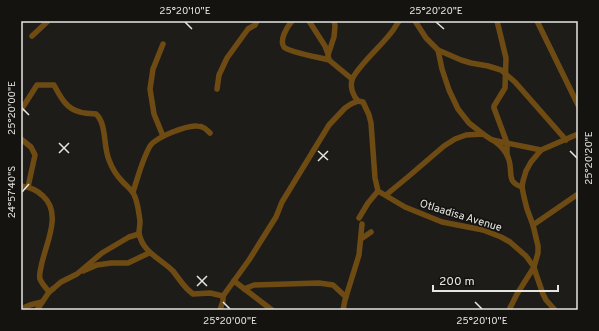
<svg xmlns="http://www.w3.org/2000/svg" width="599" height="331" font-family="Overpass,sans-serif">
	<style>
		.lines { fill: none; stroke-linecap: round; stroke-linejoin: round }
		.minor { stroke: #6f4b14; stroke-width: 5.5 }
		.ticks { fill: none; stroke: #e5e5e2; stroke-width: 1.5 }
		.labels { text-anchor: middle; stroke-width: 3.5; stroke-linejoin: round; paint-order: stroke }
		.street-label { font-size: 11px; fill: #e5e5e2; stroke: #141310 }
		.neatline { fill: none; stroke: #e5e5e2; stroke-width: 1.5 }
		.ticks-label { font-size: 10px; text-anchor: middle; fill: #e5e5e2 }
	</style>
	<rect width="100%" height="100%" fill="#1d1c19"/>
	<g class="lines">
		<g class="minor">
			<path d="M292,21C287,27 279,40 284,47C288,52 322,58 329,60"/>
			<polyline points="309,21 325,46 328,54"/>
			<polyline points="334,21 335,26 334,37 328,55 329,60 352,79"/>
			<path d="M399,21C396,25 394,30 390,34C382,45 355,69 352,80C350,87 353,96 358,101L363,102L369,115L371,123L375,178L378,191L405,207L442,222L483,230L501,237L510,242L526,256L534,267L536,274L543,294L546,300L555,310"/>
			<polyline points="415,21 426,38 438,50 442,69 449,90 458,109 469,123 483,134"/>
			<polyline points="497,21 499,29 506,58 505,88 494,106 494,108 507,143 507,155"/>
			<polyline points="537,21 578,105"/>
			<polyline points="32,36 48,21"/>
			<polyline points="163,44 153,69 150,89 154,114 163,136"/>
			<polyline points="438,50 461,60 471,63 488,66 501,70 515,82 566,140"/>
			<polyline points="217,89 219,75 227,58 248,29 255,25 257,21"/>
			<path d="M21,110L37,85H54C60,96 66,109 80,112C85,114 91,113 96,114C107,124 103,146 109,160C112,168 116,175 122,181C126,186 133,190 135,197C138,204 139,214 140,221C140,225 139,230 139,233C142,252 161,259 173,271C176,275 179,279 182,283C185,287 189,291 193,294L210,293L223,296"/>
			<polyline points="21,139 31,147 35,155 28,187"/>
			<path d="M493,140C500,145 507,152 509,160C513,173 506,182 522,187"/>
			<path d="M21,186C30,187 37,190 43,196C63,214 45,245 41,267C40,271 39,275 40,279C42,284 46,288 49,292"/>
			<path d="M133,192C138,177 142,160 150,146C156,137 187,125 197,126C203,126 206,129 210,133"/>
			<polyline points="386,195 409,176 444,146 455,139 466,135 483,134 492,140 541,150"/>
			<polyline points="359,218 368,203 378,191"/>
			<polyline points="533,225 578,194"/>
			<polyline points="361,239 371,232"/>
			<polyline points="83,271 97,265 111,263 128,263 149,253"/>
			<polyline points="234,281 272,310"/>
			<polyline points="244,289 254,285 319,283 333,285 346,297"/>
			<polyline points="21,309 30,305 42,302"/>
			<polyline points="37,310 49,292 54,288 61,282 77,274 102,253 129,237 139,234"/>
			<polyline points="220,310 223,301 223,296 249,260 276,217 282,202 329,125 345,108 351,104 358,101"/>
			<polyline points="343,310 345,300 359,255 362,224"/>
			<polyline points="509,310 517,294 534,267 538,253 538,246 533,225 527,209 524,197 522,187 523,181 526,171 531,162 541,150 578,134"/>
		</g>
	</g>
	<path class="ticks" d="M185,22L192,29M436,22L444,29M22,108L29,115M59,143L69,153M318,151L328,160M570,151L577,158M59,153L69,143M318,161L328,151M22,192L29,184M197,276L207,286M197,286L207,276M223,302L230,309M475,302L482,309"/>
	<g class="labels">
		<g class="street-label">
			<text transform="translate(461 215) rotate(17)" y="4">Otlaadisa Avenue</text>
		</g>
	</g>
	<rect width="599" height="331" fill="none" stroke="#141310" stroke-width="44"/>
	<path d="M433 285v6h125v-6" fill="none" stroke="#e5e5e2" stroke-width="2"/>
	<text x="439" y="285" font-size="12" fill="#e5e5e2" stroke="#141310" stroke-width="3" paint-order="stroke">200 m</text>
	<rect x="22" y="22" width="555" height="287" class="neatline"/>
	<g class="ticks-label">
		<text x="185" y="14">25°20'10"E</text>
		<text x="436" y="14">25°20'20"E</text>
		<text transform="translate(11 108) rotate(-90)" y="4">25°20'00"E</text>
		<text transform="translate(588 158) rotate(-90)" y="4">25°20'20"E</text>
		<text transform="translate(11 192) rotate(-90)" y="4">24°57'40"S</text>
		<text x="230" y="324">25°20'00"E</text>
		<text x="482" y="324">25°20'10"E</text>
	</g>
</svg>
